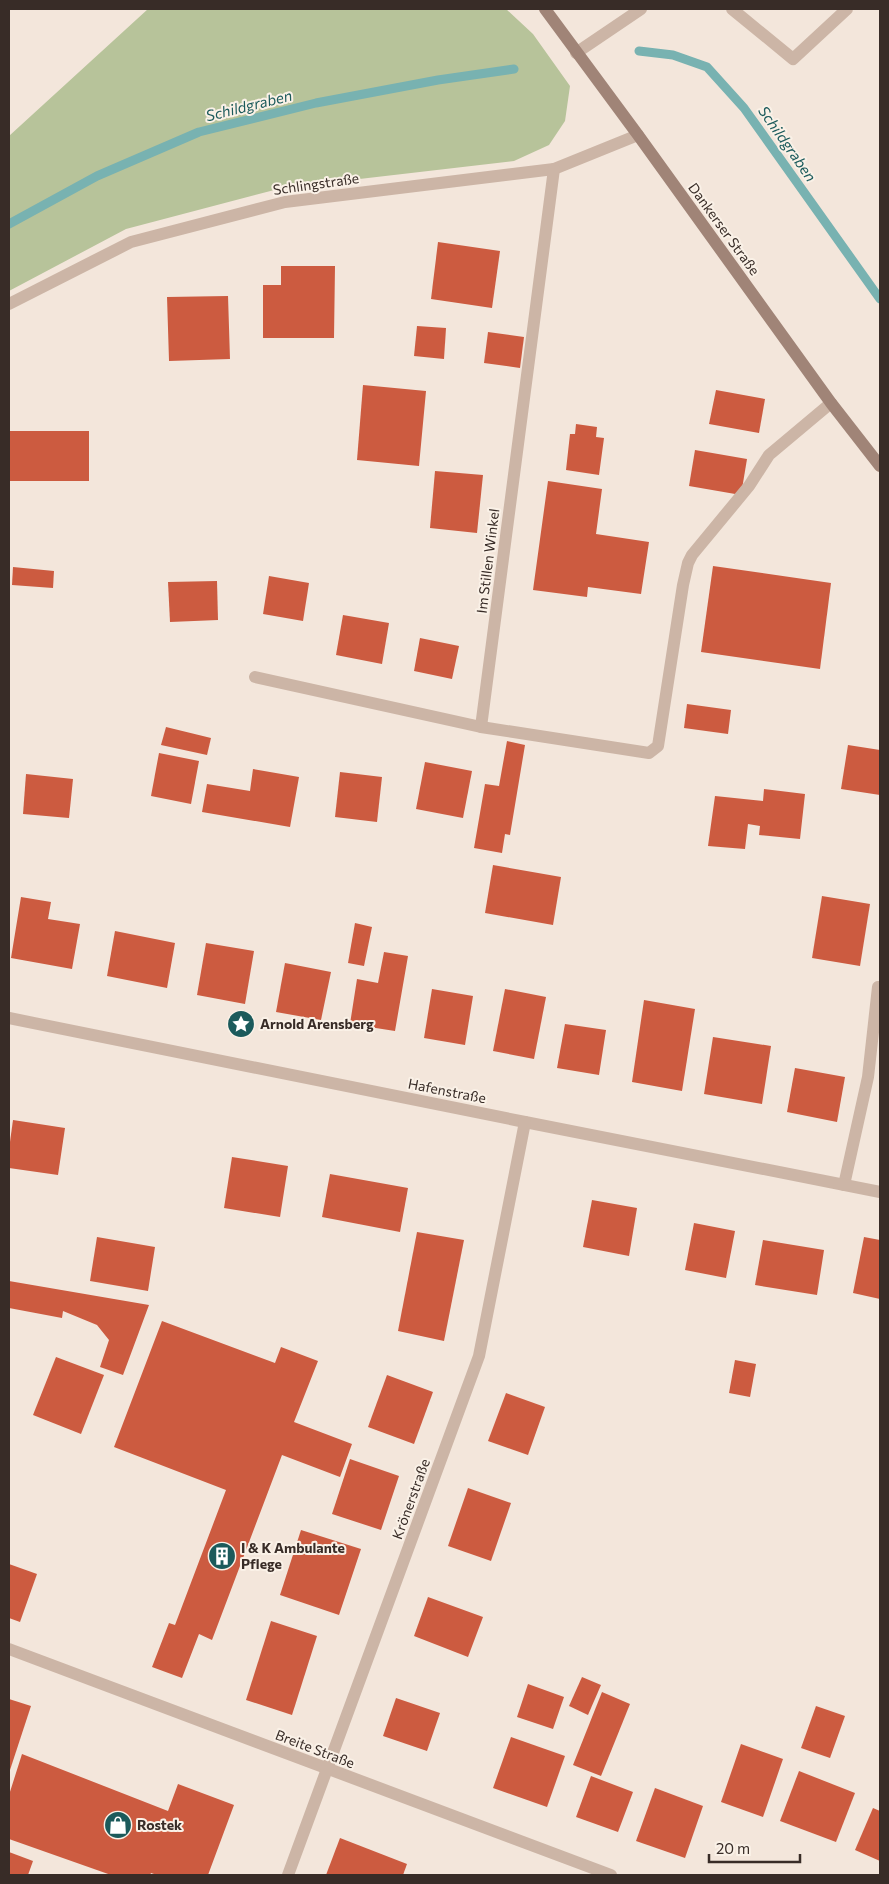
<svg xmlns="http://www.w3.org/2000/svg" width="889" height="1884" font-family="Commissioner,sans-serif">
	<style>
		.green { fill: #b7c39a }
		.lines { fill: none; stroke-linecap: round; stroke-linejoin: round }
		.stream { stroke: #78b2b1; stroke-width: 9 }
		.building { fill: #cc5b40 }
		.lane { stroke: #ccb5a6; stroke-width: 12 }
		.street { stroke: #ccb5a6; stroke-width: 12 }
		.secondary { stroke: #a08477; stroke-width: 12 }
		.labels { text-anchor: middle; stroke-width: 4; stroke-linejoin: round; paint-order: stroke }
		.street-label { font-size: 14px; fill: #382c27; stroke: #faf1e7 }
		.poi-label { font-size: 14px; font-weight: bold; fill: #382c27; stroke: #faf1e7; text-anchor: start }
		.water-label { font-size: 15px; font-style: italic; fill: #1b5a5b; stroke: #faf1e7 }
	</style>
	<rect width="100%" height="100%" fill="#f3e6db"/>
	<polygon class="green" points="148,9 506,9 533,34 570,86 565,121 549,145 514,161 282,188 126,229 9,291 9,136"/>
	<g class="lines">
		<g class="stream">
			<polyline points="639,51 673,55 707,67 744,108 880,299"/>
			<polyline points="9,224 97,176 199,132 316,103 438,80 514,69"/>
		</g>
	</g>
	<g class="building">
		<polygon points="438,242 500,251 492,308 431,299"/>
		<polygon points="281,266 335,266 334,338 263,338 263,285 281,285"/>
		<polygon points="228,296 230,359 169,361 167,297"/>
		<polygon points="417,326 446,328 444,359 414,356"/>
		<polygon points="488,332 524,337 520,368 484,363"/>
		<polygon points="363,385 426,391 419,466 357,460"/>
		<polygon points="716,390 765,399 759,433 709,424"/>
		<polygon points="576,424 597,427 596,437 604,438 599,475 566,470 570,434 575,434"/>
		<rect x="9" y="431" width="80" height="50"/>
		<polygon points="695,450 747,459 741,495 689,486"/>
		<polygon points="435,471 483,475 477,533 430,528"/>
		<polygon points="548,481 602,489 596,534 649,542 641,594 588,587 587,597 533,590"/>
		<polygon points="713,566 831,583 820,669 701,652"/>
		<polygon points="13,567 54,571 53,588 12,585"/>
		<polygon points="269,576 309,583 303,621 263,614"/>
		<polygon points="217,581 218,620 170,622 168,582"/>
		<polygon points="343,615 389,623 382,664 336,655"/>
		<polygon points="420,638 459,646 452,679 414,671"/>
		<polygon points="687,704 731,710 728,734 684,728"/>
		<polygon points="166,727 211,738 207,755 161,745"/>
		<polygon points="507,741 525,745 510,835 505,834 502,853 474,848 485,784 499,786"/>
		<polygon points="848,745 880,750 880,795 841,789"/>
		<polygon points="159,753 199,761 191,804 151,796"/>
		<polygon points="425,762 472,771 463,818 416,809"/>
		<polygon points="253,769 299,777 290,827 202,812 207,784 250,791"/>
		<polygon points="340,772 382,777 377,822 335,817"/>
		<polygon points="26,774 73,779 69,818 23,814"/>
		<polygon points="764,789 805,794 800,839 759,835 760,826 748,824 745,849 708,846 715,796 763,801"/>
		<polygon points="493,865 561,877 553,925 485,913"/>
		<polygon points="822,896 870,904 860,966 812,958"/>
		<polygon points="21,897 51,902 48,919 80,924 72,969 11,958"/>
		<polygon points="355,923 372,927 364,966 348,963"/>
		<polygon points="115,931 175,943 167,988 107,976"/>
		<polygon points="206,943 254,951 245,1004 197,995"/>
		<polygon points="384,952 408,956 395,1031 350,1024 357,979 378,983"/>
		<polygon points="285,963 331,972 321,1020 276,1012"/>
		<polygon points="432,989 473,996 465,1045 424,1038"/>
		<polygon points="505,989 546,997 534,1059 493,1051"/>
		<polygon points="644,1000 695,1009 682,1091 632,1082"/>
		<polygon points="565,1024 606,1030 599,1075 557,1068"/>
		<polygon points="713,1037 771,1046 762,1104 704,1094"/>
		<polygon points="795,1068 845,1077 837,1122 787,1112"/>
		<polygon points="13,1120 65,1128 58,1175 9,1168 9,1149"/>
		<polygon points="232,1157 288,1166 280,1217 224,1208"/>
		<polygon points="330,1174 408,1188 400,1232 322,1217"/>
		<polygon points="592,1200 637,1208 629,1256 583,1247"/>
		<polygon points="694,1223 735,1231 726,1278 685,1270"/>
		<polygon points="417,1232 464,1240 444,1341 398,1331"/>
		<polygon points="97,1237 155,1247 148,1291 90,1281"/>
		<polygon points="864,1237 880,1240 880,1299 853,1293"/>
		<polygon points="763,1240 824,1250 817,1295 755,1285"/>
		<polygon points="9,1281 149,1305 123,1375 100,1367 109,1340 97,1325 63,1311 62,1318 9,1308"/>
		<polygon points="162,1321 275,1363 281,1347 318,1361 294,1422 352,1444 340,1477 282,1455 212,1640 199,1634 182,1678 152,1667 169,1623 175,1625 226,1490 114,1447"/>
		<polygon points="56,1357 104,1375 81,1434 33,1415"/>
		<polygon points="735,1360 756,1364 750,1397 729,1393"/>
		<polygon points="387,1375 433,1392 414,1444 368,1427"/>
		<polygon points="506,1393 545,1407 528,1455 488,1441"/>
		<polygon points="350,1459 399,1476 381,1530 332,1514"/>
		<polygon points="468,1488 511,1503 491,1561 448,1546"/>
		<polygon points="301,1530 361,1549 339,1615 280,1595"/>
		<polygon points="9,1564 37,1574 20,1622 9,1618"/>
		<polygon points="428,1597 483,1617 468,1657 414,1636"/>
		<polygon points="271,1621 317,1636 292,1715 246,1700"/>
		<polygon points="582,1677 601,1685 588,1715 569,1706"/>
		<polygon points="528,1684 564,1697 553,1729 517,1717"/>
		<polygon points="602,1692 630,1704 601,1776 573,1765"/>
		<polygon points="396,1698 440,1713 427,1751 383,1736"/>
		<polygon points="9,1699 31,1706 9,1773"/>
		<polygon points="816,1706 845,1716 830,1758 801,1748"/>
		<polygon points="511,1737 565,1756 547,1807 493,1788"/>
		<polygon points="741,1744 783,1759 763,1817 721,1802"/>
		<polygon points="22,1754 168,1811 178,1784 234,1805 208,1875 157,1875 151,1873 150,1875 111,1875 9,1839 9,1795"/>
		<polygon points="799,1771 855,1793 836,1842 780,1821"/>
		<polygon points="591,1776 633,1792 618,1832 576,1817"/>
		<polygon points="655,1788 703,1806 685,1858 636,1841"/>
		<polygon points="873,1808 880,1811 880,1861 855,1850"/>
		<polygon points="340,1838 407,1864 403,1875 326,1875"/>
		<polygon points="9,1852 33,1861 28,1875 9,1875"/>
	</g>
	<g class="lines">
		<g class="lane">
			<polyline points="732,9 793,59 847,9"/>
			<polyline points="576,53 641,9"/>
			<polyline points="481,727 649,753 658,746 683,585 688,563 692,555 749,486 769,455 831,403"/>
			<polyline points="844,1185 868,1077 878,987"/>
		</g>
		<g class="street">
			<polyline points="9,304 131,242 285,202 554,169 638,135"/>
			<polyline points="255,677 481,727 554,169"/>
			<polyline points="9,1018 525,1122 880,1192"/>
			<polyline points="9,1649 611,1875"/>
			<polyline points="288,1875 479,1356 525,1122"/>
		</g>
		<polyline class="secondary" points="545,9 638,135 831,403 880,466"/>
	</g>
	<defs>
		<g id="sight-disc" transform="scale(1.4375)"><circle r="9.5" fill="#1b5a5b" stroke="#faf1e7"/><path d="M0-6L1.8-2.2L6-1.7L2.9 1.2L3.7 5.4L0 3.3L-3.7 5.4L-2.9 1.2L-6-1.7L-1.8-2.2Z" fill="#fff"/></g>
		<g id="building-disc" transform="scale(1.4375)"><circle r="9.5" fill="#1b5a5b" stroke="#faf1e7"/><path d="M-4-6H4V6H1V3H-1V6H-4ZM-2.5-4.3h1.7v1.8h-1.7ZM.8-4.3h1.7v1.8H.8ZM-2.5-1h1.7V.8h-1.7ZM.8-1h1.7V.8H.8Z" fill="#fff"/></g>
		<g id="shop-disc" transform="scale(1.4375)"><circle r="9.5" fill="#1b5a5b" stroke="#faf1e7"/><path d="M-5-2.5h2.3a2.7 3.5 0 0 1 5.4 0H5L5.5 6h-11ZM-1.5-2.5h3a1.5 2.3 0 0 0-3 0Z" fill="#fff"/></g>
	</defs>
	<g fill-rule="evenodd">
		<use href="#sight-disc" x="241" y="1024"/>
		<use href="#building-disc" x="222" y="1556"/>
		<use href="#shop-disc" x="118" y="1825"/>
	</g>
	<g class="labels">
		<g class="street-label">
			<text transform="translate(316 184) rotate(-8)" y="5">Schlingstraße</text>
			<text transform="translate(724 229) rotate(54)" y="5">Dankerser Straße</text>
			<text transform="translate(488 561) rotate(-83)" y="5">Im Stillen Winkel</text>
			<text transform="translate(447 1091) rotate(11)" y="5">Hafenstraße</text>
			<text transform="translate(411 1499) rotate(-70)" y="5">Krönerstraße</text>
			<text transform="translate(315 1749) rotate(21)" y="5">Breite Straße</text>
		</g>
		<g class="poi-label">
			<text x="260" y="1029">Arnold Arensberg</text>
			<text x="241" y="1553">I &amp; K Ambulante<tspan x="241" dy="16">Pflege</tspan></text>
			<text x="137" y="1830">Rostek</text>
		</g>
		<g class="water-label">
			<text transform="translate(249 106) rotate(-14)" y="5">Schildgraben</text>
			<text transform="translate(787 144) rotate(55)" y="5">Schildgraben</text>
		</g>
	</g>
	<rect width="889" height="1884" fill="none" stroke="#382c27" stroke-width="20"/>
	<path d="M709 1854v8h91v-8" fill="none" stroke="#382c27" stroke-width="2.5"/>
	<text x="716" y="1854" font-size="15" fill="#382c27" stroke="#faf1e7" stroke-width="4" paint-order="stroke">20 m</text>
</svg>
